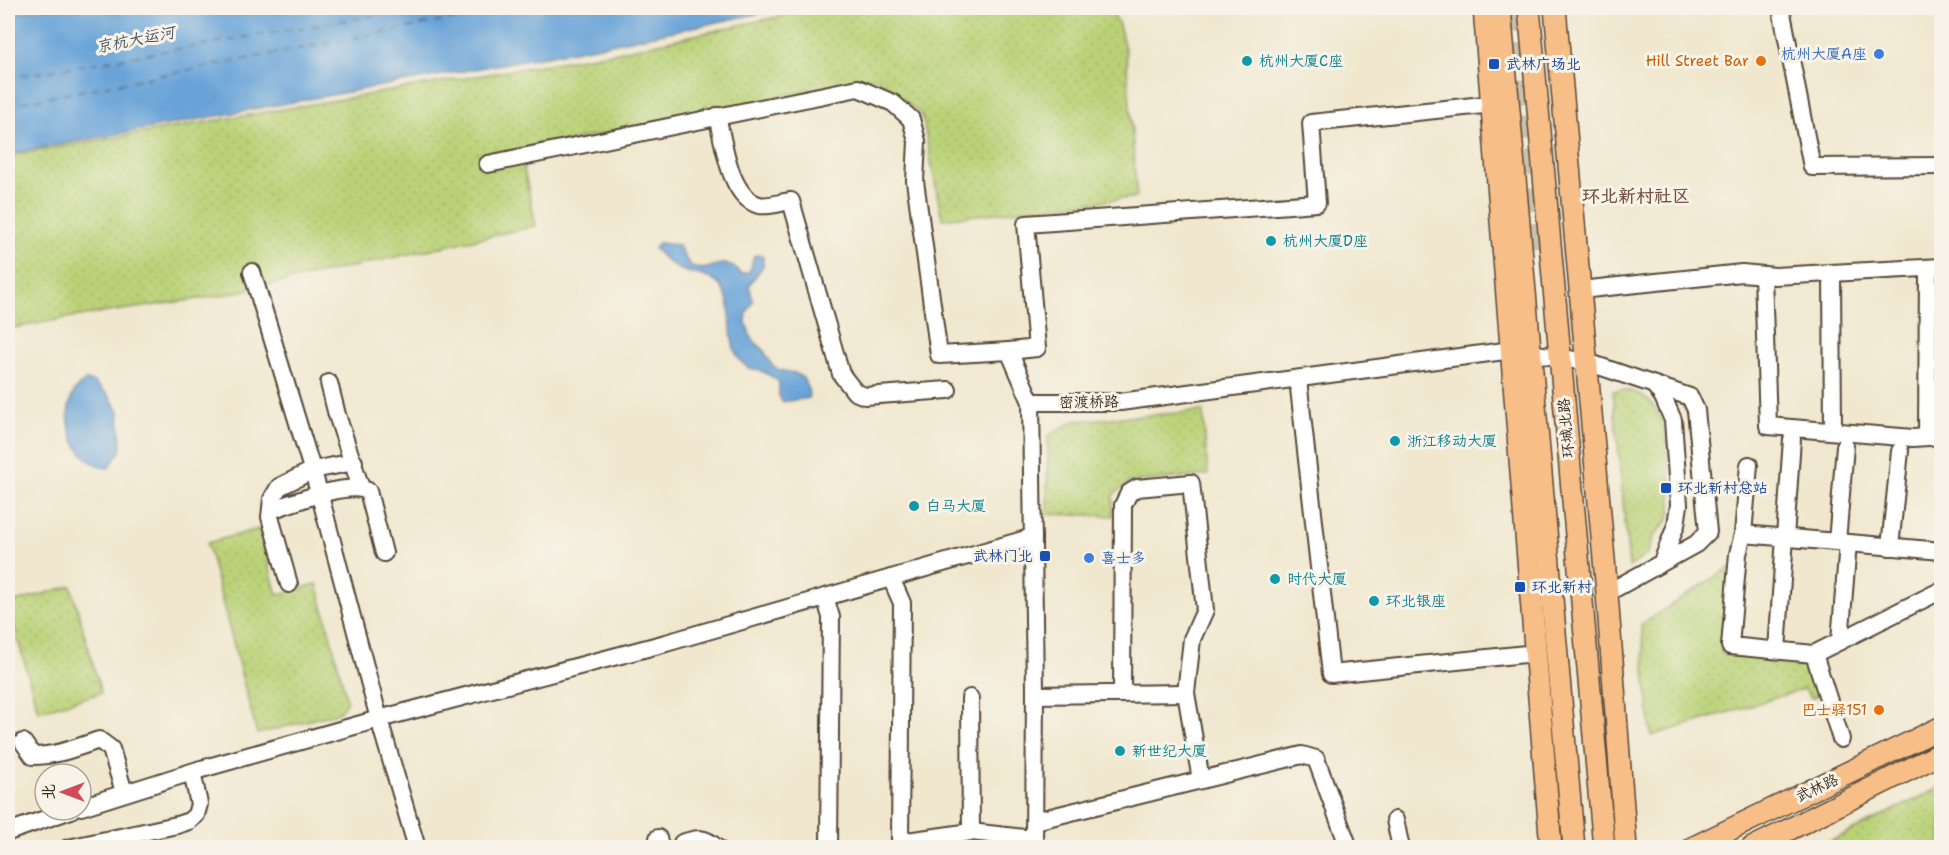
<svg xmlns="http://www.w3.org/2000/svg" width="1949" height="855" font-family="'Shantell Sans','LXGW WenKai TC',sans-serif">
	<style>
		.grass { fill: url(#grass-dots); stroke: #7a7e4a; stroke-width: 1.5 }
		.water { fill: #67a3d8; stroke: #51667b; stroke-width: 1.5 }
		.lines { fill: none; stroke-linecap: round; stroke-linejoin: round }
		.ferry { stroke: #4a545f; stroke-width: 1.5; stroke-dasharray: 8 6; stroke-linecap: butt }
		.highway-tunnel { stroke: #ccc1ab; stroke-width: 24; stroke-dasharray: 24 12; stroke-linecap: butt }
		.minor-casing { stroke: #564638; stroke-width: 20 }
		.major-casing { stroke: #564638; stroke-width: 24 }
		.minor { stroke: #fff; stroke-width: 16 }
		.major { stroke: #f7be88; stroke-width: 21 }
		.shop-dot { fill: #3f7fe0; stroke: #f7f3e8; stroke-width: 2 }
		.culture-dot { fill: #0f9aa8; stroke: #f7f3e8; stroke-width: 2 }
		.food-dot { fill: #e8710a; stroke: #f7f3e8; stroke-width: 2 }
		.transit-dot { fill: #1a4fb4; stroke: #f7f3e8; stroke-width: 2 }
		.labels { text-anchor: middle; stroke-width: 6; stroke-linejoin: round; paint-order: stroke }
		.shop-label { font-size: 15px; fill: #366cbe; stroke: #f7f3e8; text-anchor: end }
		.culture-label { font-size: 15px; fill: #0d838f; stroke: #f7f3e8; text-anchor: start }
		.food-label { font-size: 15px; fill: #c56008; stroke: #f7f3e8; text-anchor: end }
		.transit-label { font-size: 15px; fill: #164399; stroke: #f7f3e8; text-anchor: start }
		.street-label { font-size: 15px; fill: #3b2a1e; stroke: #f7f3e8 }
		.water-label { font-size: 16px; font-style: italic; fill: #4a545f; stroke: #f7f3e8 }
		.quarter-label { font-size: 18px; font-weight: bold; fill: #745142; stroke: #f7f3e8 }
	</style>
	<defs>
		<pattern id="grass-dots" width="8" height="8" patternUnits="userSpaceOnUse" patternTransform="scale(1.5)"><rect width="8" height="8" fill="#bad277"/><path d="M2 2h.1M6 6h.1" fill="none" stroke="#a1b466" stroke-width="1.8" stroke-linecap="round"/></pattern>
	</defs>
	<rect width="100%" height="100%" fill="#f7f3e8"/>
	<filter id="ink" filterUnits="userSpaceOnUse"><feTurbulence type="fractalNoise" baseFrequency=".0167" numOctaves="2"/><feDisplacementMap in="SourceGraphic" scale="12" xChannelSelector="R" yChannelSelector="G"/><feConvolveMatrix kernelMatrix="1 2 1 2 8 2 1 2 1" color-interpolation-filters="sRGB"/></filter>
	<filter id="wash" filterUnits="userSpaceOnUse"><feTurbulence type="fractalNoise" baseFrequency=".008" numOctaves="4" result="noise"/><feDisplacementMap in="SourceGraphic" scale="24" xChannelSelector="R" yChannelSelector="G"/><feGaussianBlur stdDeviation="1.35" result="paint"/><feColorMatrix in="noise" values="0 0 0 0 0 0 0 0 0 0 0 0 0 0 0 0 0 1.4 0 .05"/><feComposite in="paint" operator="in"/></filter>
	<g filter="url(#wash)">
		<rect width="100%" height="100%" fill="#f0e7ce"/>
		<g class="grass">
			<polygon points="817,8 1111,8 1119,25 1126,53 1137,197 942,219 922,115 874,77 520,151 536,226 219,296 66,318 8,329 8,156 618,52"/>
			<path d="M1623,390C1674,394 1668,462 1671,500V511L1667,521L1654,536L1647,555L1629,567L1613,391Z"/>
			<polygon points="1203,411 1208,475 1130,482 1113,495 1113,516 1047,514 1048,436 1074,421"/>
			<polygon points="259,529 277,595 317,584 347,700 340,712 257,734 207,543"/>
			<polygon points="1730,567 1721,654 1802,658 1822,694 1811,698 1804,689 1651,736 1641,625"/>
			<polygon points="71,586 101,693 38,711 8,604"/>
			<polygon points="1941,787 1941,847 1819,847"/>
		</g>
		<g class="water">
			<polygon points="45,8 786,8 606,45 8,154 8,14"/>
			<path d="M658,243L678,245C682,250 685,261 691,265C708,278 721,251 740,273L744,274L750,271L754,256L759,254L763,256V266L749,285L753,301L747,313L746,322L750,335L754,341L763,349L772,365L779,370L795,373L803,378L808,387L809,398L782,402L779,396V382C773,377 766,373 759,370C754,369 749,369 746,366C722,349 738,308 721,287C710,274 693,275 679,269C669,264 661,256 654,248Z"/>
			<path d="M86,380L95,383L110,397L119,412L121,449L109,468C71,465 52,401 86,380Z"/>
		</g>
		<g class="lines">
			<g class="ferry">
				<polyline points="8,78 418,8"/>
				<polyline points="8,105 510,8"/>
			</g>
		</g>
	</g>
	<g filter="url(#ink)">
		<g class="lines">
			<polyline class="highway-tunnel" points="1515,8 1541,251"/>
			<g class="minor-casing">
				<g id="minor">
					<polyline points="1781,8 1812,167 1942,166"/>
					<path d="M717,116C724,142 729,197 759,205C768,207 782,202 791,201L841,374L855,392L865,396L948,390"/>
					<polyline points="488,164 858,88 893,103 911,119 917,141 915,181 939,355 1009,351 1031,402"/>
					<polyline points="252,272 319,492 379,719 417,848"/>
					<polyline points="1832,273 1833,431"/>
					<polyline points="1763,275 1768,426 1913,438 1942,436"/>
					<polyline points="1580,290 1742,273 1775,276 1942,267"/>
					<polyline points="1009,351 1037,348 1026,224 1317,203 1311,123 1493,104"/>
					<polyline points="1298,379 1331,674 1536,653"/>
					<polyline points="329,383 337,415 361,488"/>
					<polyline points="1654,385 1663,397 1673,420 1679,505 1676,525 1662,562"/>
					<polyline points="1927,437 1928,268"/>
					<polyline points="1749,465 1743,534 1738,554 1730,646 1814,654 1942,590"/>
					<path d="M271,510C292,503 348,481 368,491L384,553"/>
					<polyline points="1743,534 1942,551"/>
					<polyline points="1837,542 1845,446"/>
					<polyline points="1890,547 1900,451"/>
					<polyline points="891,578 902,603 900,842 971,832 1034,839"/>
					<polyline points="289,584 270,517 272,499 279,487 313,470 354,462"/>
					<polyline points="825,597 831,617 829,848"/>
					<polyline points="1840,641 1848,543"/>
					<polyline points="1777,650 1792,439"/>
					<polyline points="1814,654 1841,739"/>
					<polyline points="1122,694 1123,505 1129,493 1137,488 1191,483 1205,610 1192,639 1186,693 1201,780"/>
					<polyline points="1035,695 1186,693"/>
					<polyline points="970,698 971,832"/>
					<path d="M23,742L33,756C56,756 78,747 99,740L111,749L124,792"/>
					<polyline points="81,807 198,770 379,719 666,643 1033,537"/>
					<polyline points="1395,820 1401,848"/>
					<polyline points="1035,821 1302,755 1316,759 1349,848"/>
					<polyline points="8,832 71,810"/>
					<polyline points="658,838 661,848"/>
					<path d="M682,843C698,838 704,836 717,848"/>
					<polyline points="68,848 177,825 189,821 196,815 199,804 192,772"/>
					<polyline points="1034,848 1035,690 1031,402 1120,402 1512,350 1587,362 1690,397 1696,410 1708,532 1696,544 1607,593"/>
				</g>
			</g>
			<g class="major-casing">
				<g id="major">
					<polyline points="1484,8 1551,848"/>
					<polyline points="1500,8 1574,848"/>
					<polyline points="1529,8 1604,848"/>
					<polyline points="1555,8 1607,593 1626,848"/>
					<polyline points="1692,848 1942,727"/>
					<polyline points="1752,848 1942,753"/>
				</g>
			</g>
			<use href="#minor" class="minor"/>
			<use href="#major" class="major"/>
		</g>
	</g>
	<g class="shop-dot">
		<circle cx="1879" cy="54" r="6"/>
		<circle cx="1089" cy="558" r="6"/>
	</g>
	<g class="culture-dot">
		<circle cx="1247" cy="61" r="6"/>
		<circle cx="1271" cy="241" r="6"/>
		<circle cx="1395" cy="441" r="6"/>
		<circle cx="914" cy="506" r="6"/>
		<circle cx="1275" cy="579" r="6"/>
		<circle cx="1374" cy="601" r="6"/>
		<circle cx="1120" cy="751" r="6"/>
	</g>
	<g class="food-dot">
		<circle cx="1761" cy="61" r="6"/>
		<circle cx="1879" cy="710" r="6"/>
	</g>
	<g class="transit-dot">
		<rect x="1488" y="58" width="12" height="12" rx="3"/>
		<rect x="1660" y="482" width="12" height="12" rx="3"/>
		<rect x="1039" y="550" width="12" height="12" rx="3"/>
		<rect x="1514" y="581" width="12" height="12" rx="3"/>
	</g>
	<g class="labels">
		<g class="shop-label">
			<text x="1867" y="59">杭州大厦A座</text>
			<text x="1101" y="563" text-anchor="start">喜士多</text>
		</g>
		<g class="culture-label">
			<text x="1259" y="66">杭州大厦C座</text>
			<text x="1283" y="246">杭州大厦D座</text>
			<text x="1407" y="446">浙江移动大厦</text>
			<text x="926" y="511">白马大厦</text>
			<text x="1287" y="584">时代大厦</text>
			<text x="1386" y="606">环北银座</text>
			<text x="1132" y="756">新世纪大厦</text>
		</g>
		<g class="food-label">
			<text x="1749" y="66">Hill Street Bar</text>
			<text x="1867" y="715">巴士驿151</text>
		</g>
		<g class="transit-label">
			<text x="1506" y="69">武林广场北</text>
			<text x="1678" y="493">环北新村总站</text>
			<text x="1033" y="561" text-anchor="end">武林门北</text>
			<text x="1532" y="592">环北新村</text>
		</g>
		<g class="street-label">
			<text transform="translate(1089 402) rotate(-1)" y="5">密渡桥路</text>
			<text transform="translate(1566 428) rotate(-95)" y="5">环城北路</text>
			<text transform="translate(1817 788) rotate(-25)" y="5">武林路</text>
		</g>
		<g class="water-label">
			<text transform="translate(135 39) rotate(-11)" y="6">京杭大运河</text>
		</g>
		<g class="quarter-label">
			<text x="1636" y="202">环北新村社区</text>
		</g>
	</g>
	<rect width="1949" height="855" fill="none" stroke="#f7f3e8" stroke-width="30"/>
	<g transform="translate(63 792) rotate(270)"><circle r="28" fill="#f7f3e8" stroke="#aca397" stroke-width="1.5"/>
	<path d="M0-4.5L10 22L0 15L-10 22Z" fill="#d1495b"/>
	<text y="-9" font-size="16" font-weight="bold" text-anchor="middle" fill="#3b2a1e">北</text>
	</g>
</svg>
